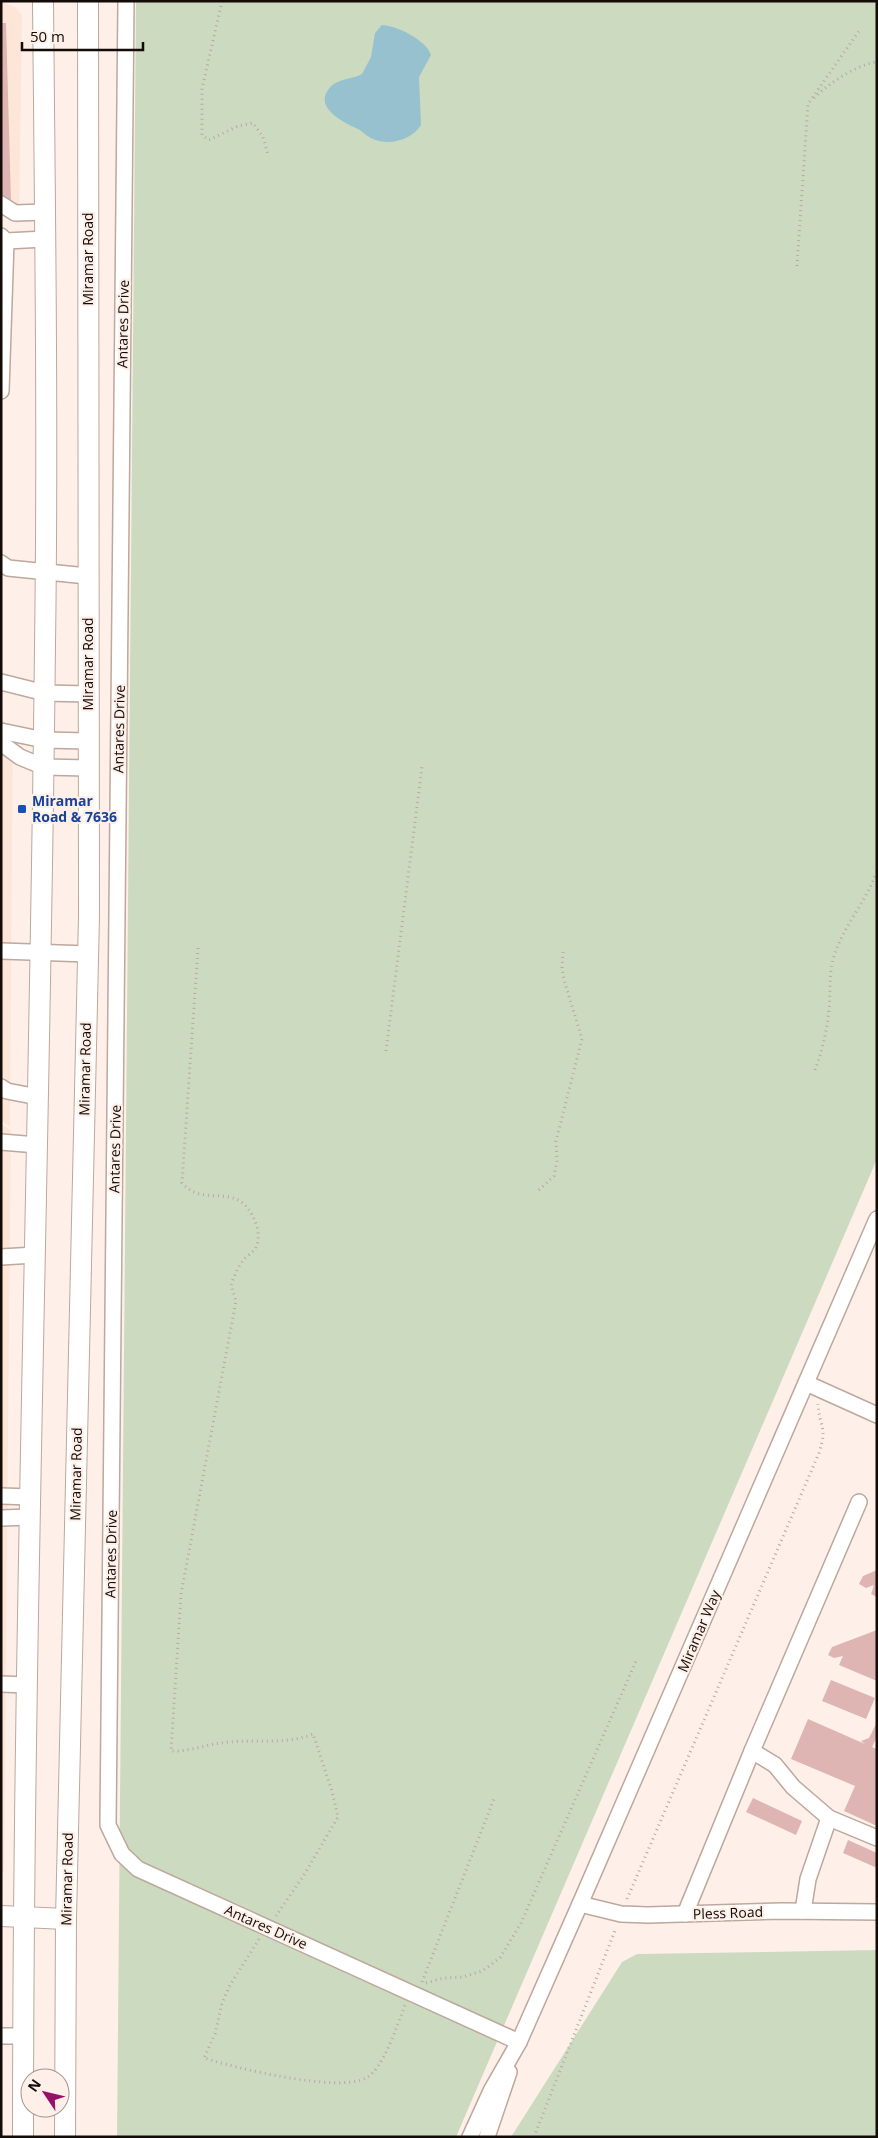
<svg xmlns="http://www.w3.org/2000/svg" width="878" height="2138" font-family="'Open Sans',sans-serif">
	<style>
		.built { fill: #fde6d8 }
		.green { fill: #ccdbbf }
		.water { fill: #97c1cf }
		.building { fill: #deb5b2 }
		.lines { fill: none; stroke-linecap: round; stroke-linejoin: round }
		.minor-casing { stroke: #bca89c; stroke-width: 18 }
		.major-casing { stroke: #bca89c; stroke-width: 22 }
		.path { stroke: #b5a9a3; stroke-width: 3; stroke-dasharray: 1 4; stroke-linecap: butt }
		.minor { stroke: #fff; stroke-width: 15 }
		.major { stroke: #fff; stroke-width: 20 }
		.transit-dot { fill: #1a4fb4; stroke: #fef0e9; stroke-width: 2 }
		.labels { text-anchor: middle; stroke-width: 4.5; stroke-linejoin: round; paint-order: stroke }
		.street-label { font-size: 14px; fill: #120b07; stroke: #fef0e9 }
		.transit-label { font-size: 14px; font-weight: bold; fill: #164399; stroke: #fef0e9; text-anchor: start }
	</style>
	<rect width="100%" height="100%" fill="#fef0e9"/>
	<g class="built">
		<polygon points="1,2 15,7 22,15 19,224 1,212"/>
		<polygon points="1,720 13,728 10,1127 1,1121"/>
		<polygon points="1,1124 11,1130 4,1871 1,1875"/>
	</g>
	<g class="green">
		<polygon points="136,1 877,1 877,1159 456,2137 117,2137"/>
		<polygon points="877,1950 877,2137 511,2137 622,1962 637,1954"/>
	</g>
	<path class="water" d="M382,25C395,25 427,40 431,55L419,77L421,125C412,140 389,146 373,139C368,137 364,133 360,130C347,124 314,109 328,90C336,78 351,80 362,74L371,57L375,33Z"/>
	<g class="building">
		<polygon points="1,23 6,23 11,203 1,196"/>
		<polygon points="877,1570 877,1597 871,1594 874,1585 866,1588 859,1584 863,1576"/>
		<polygon points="877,1630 877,1681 839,1665 843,1656 834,1658 828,1655 832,1647"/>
		<polygon points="831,1680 875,1698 866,1719 822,1701"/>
		<polygon points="808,1719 865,1744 861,1741 869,1738 877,1722 877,1737 872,1747 877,1749 877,1826 844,1811 855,1786 791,1759"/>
		<polygon points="753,1798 802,1821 796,1835 746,1812"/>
		<polygon points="848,1840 877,1853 877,1868 843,1853"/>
	</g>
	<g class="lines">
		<g class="minor-casing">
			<g id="minor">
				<polyline points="126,1 108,1825 122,1854 138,1869 519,2042"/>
				<polyline points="1,204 15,213 45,212"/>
				<polyline points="1,236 6,241 1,391"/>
				<polyline points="6,241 45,239"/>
				<polyline points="1,563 8,568 87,576"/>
				<polyline points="1,682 45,693 88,694"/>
				<polyline points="1,731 44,740 88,741"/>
				<polyline points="1,743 20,757 44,767 88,768"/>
				<polyline points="1,951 88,954"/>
				<polyline points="1,1087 7,1091 38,1097"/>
				<polyline points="1,1142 37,1145"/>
				<polyline points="1,1257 35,1255"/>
				<polyline points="806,1383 877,1415"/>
				<polyline points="1,1496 31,1497"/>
				<polyline points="1,1518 30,1517"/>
				<polyline points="1,1684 27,1685"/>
				<polyline points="829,1818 793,1787 775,1765 752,1751 859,1502"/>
				<polyline points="580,1904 621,1914 648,1915 782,1911 877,1912"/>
				<polyline points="803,1911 808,1879 829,1818 877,1838"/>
				<polyline points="685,1914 752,1751"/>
				<polyline points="1,2036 23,2036"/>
				<polyline points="470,2137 491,2091 519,2042 580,1904 877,1219"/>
				<polyline points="487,2137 509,2072"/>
			</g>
		</g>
		<g class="major-casing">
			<g id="major">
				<polyline points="1,1916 66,1919"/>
				<path d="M23,2137C23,1639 40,1142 45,645C48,430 45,216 43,1"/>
				<polyline points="65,2137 66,1919 89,916 88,1"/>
			</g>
		</g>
		<g class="path">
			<polyline points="222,1 202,89 202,135 209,140 238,126 253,123 263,137 268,155"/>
			<path d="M814,98C828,84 857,64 877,62"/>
			<polyline points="797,266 808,104 859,31"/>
			<path d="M198,948L182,1183C206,1210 237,1178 255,1221C258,1228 260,1239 256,1247C254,1252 246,1256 243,1261C237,1268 234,1277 231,1285L236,1301L181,1594L171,1751C188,1752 204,1745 221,1743C251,1738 284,1746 313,1734L332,1791L338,1817L304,1875L276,1916"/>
			<polyline points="386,1051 422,767"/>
			<path d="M815,1070C822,1051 827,1031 829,1010C831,991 828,972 835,953C845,924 867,900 877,871"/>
			<polyline points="539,1190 554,1176 557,1161 556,1141 582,1039 564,980 562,967 563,951"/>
			<path d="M627,1899L819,1453C828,1425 819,1427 818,1404"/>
			<path d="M259,1939L229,1987L222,2003L215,2034L204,2058C235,2068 338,2093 366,2078C383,2070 398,2023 405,2005"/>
			<polyline points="422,1982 494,1799"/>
			<polyline points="426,1983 444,1978 463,1977 482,1971 500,1958 521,1923 636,1661"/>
			<polyline points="534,2137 616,1928"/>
		</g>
		<use href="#minor" class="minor"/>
		<use href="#major" class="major"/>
	</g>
	<rect class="transit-dot" x="17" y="804" width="10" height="10" rx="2.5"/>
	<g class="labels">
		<g class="street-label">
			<text transform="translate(88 259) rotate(-90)" y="5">Miramar Road</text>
			<text transform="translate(123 324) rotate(-89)" y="5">Antares Drive</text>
			<text transform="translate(88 664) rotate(-90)" y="5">Miramar Road</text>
			<text transform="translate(119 729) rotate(-89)" y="5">Antares Drive</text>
			<text transform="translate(85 1069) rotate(-89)" y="5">Miramar Road</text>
			<text transform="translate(115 1149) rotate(-89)" y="5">Antares Drive</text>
			<text transform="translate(76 1474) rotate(-89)" y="5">Miramar Road</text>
			<text transform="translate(111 1554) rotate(-89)" y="5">Antares Drive</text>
			<text transform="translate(699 1631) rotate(-67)" y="5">Miramar Way</text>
			<text transform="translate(67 1879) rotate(-89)" y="5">Miramar Road</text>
			<text transform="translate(728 1913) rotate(-2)" y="5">Pless Road</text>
			<text transform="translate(266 1927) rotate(24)" y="5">Antares Drive</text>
		</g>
		<g class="transit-label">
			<text x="32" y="806">Miramar<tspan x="32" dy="16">Road &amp; 7636</tspan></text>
		</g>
	</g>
	<rect width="878" height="2138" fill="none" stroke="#120b07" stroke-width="5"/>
	<g transform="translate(45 2093) rotate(305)"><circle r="24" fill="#fef0e9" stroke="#a0948f"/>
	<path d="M0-4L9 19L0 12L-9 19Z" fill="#961167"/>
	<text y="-8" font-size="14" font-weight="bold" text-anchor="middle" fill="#120b07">N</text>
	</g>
	<path d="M22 42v8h121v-8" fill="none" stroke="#120b07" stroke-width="2.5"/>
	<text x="30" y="42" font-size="15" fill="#120b07" stroke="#fef0e9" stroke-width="4" paint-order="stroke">50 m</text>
</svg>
